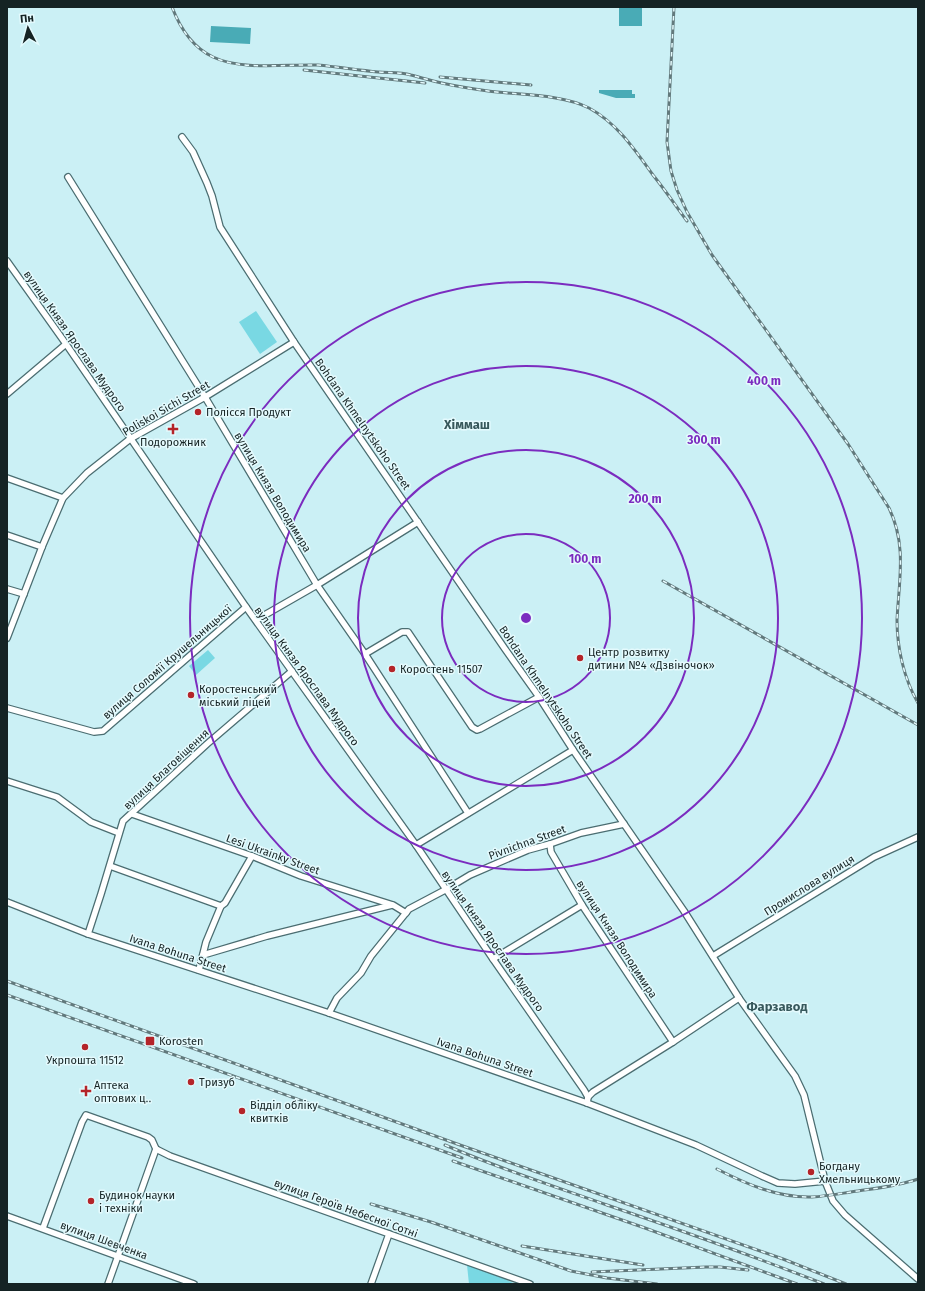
<svg xmlns="http://www.w3.org/2000/svg" width="925" height="1291" font-family="'Fira Sans',sans-serif">
	<style>
		.green { fill: #79d8e3 }
		.water { fill: #49abb6 }
		.lines { fill: none; stroke-linecap: round; stroke-linejoin: round }
		.minor-casing { stroke: #4b6d71; stroke-width: 8 }
		.minor { stroke: #fff; stroke-width: 5.5 }
		.rail-casing { stroke: #62797c; stroke-width: 3 }
		.rail { stroke: #e4fafd; stroke-width: 1.5; stroke-dasharray: 4.5; stroke-linecap: butt }
		.ring { fill: none; stroke: #7b2cbf; stroke-width: 2 }
		.poi-dot { fill: #b42429; stroke: #e4fafd; stroke-width: 1.5 }
		.labels { text-anchor: middle; stroke-width: 3; stroke-linejoin: round; paint-order: stroke }
		.street-label { font-size: 11px; fill: #152324; stroke: #e4fafd }
		.poi-label { font-size: 11px; fill: #152324; stroke: #e4fafd; text-anchor: start }
		.quarter-label { font-size: 13px; font-weight: bold; fill: #37585c; stroke: #e4fafd }
		.centre { fill: #7b2cbf; stroke: #e4fafd; stroke-width: 2 }
		.ring-label { font-size: 12px; text-anchor: middle; font-weight: bold; fill: #7b2cbf; stroke: #e4fafd; stroke-width: 3; stroke-linejoin: round; paint-order: stroke }
	</style>
	<rect width="100%" height="100%" fill="#cbf0f5"/>
	<g class="green">
		<polygon points="256,311 277,342 260,354 239,322"/>
		<polygon points="208,650 215,658 196,675 189,666"/>
		<polygon points="467,1265 505,1279 515,1284 469,1284"/>
	</g>
	<g class="water">
		<rect x="619" y="7" width="23" height="19"/>
		<polygon points="211,26 251,28 250,44 210,42"/>
		<polygon points="599,90 632,90 632,94 635,94 635,98 616,98 599,93"/>
	</g>
	<g class="lines">
		<g class="minor-casing">
			<g id="minor">
				<polyline points="182,137 193,152 207,183 212,196 220,227 294,342 505,649 539,697 573,750 684,911 739,998 795,1076 804,1095 825,1181 833,1201 845,1215 918,1279"/>
				<polyline points="68,177 205,397 317,585 365,654 468,813"/>
				<polyline points="7,261 66,344 246,607 416,845 493,959 584,1090 588,1097 587,1103"/>
				<polyline points="7,394 66,344"/>
				<polyline points="7,478 63,498"/>
				<polyline points="7,535 42,547"/>
				<polyline points="7,589 24,594"/>
				<polyline points="256,620 317,585 418,522"/>
				<polyline points="7,638 42,547 63,498 87,473 130,439 205,397 294,342"/>
				<polyline points="365,654 402,632 408,632 472,727 477,730 480,729 539,697"/>
				<polyline points="7,708 94,732 103,731 246,607"/>
				<polyline points="7,781 57,797 91,822 119,833"/>
				<polyline points="132,814 252,856 301,876 393,905 406,913"/>
				<polyline points="550,844 551,852 582,905 673,1042"/>
				<polyline points="416,845 573,750"/>
				<polyline points="110,866 221,906"/>
				<polyline points="7,902 88,934 329,1013 587,1103 696,1145 762,1176 778,1183 795,1184 825,1181"/>
				<polyline points="88,934 101,894 123,821 207,744 292,671"/>
				<polyline points="203,955 267,936 392,905"/>
				<polyline points="713,956 874,857 918,837"/>
				<polyline points="493,959 582,905"/>
				<polyline points="199,970 206,942 221,906 225,903 252,856"/>
				<polyline points="329,1013 337,998 361,973 371,956 409,909 445,890 470,875 528,850 550,844 581,833 624,824"/>
				<polyline points="588,1097 593,1092 673,1042 739,998"/>
				<polyline points="156,1149 170,1156 530,1284"/>
				<polyline points="7,1216 194,1284"/>
				<polyline points="43,1228 82,1122 86,1115 148,1137 152,1140 156,1149"/>
				<polyline points="108,1284 156,1149"/>
				<polyline points="371,1284 389,1234"/>
			</g>
		</g>
		<use href="#minor" class="minor"/>
		<g class="rail-casing">
			<g id="rail">
				<path d="M172,7C180,28 192,47 213,57C242,71 286,64 318,65C338,67 358,70 378,72C389,73 400,72 411,75C416,76 421,78 426,79C446,85 467,88 488,91C518,95 562,94 589,108C617,123 635,150 653,175C665,190 676,206 687,221"/>
				<path d="M674,7L667,142L671,171L677,190L687,212L712,255L848,444L889,508C907,545 899,580 897,620C897,648 904,679 918,703"/>
				<polyline points="304,70 425,83"/>
				<polyline points="440,77 531,85"/>
				<polyline points="663,581 918,725"/>
				<polyline points="7,981 460,1145 783,1259 846,1284"/>
				<polyline points="7,995 462,1158"/>
				<path d="M445,1145C498,1168 553,1186 607,1205C680,1230 753,1256 824,1284"/>
				<polyline points="453,1161 645,1228 797,1284"/>
				<path d="M717,1169C746,1184 778,1198 812,1197C828,1196 843,1193 858,1191C878,1188 898,1186 918,1179"/>
				<polyline points="371,1204 431,1222 571,1271 607,1278 657,1284"/>
				<polyline points="522,1246 643,1265"/>
				<polyline points="592,1272 706,1267 720,1267 748,1270"/>
			</g>
		</g>
		<use href="#rail" class="rail"/>
	</g>
	<g class="ring">
		<circle cx="526" cy="618" r="84"/>
		<circle cx="526" cy="618" r="168"/>
		<circle cx="526" cy="618" r="252"/>
		<circle cx="526" cy="618" r="336"/>
	</g>
	<g class="poi-dot">
		<circle cx="198" cy="412" r="4"/>
		<path d="M171 423h4v4h4v4h-4v4h-4v-4h-4v-4h4z"/>
		<circle cx="580" cy="658" r="4"/>
		<circle cx="392" cy="669" r="4"/>
		<circle cx="191" cy="695" r="4"/>
		<rect x="145" y="1036" width="10" height="10" rx="2"/>
		<circle cx="85" cy="1047" r="4"/>
		<circle cx="191" cy="1082" r="4"/>
		<path d="M84 1085h4v4h4v4h-4v4h-4v-4h-4v-4h4z"/>
		<circle cx="242" cy="1111" r="4"/>
		<circle cx="811" cy="1172" r="4"/>
		<circle cx="91" cy="1201" r="4"/>
	</g>
	<g class="labels">
		<g class="street-label">
			<text transform="translate(75 341) rotate(55)" y="4">вулиця Князя Ярослава Мудрого</text>
			<text transform="translate(166 408) rotate(-30)" y="4">Poliskoi Sichi Street</text>
			<text transform="translate(363 424) rotate(55)" y="4">Bohdana Khmelnytskoho Street</text>
			<text transform="translate(273 492) rotate(59)" y="4">вулиця Князя Володимира</text>
			<text transform="translate(167 662) rotate(-41)" y="4">вулиця Соломії Крушельницької</text>
			<text transform="translate(307 676) rotate(54)" y="4">вулиця Князя Ярослава Мудрого</text>
			<text transform="translate(546 692) rotate(56)" y="4">Bohdana Khmelnytskoho Street</text>
			<text transform="translate(166 769) rotate(-43)" y="4">вулиця Благовіщення</text>
			<text transform="translate(527 842) rotate(-20)" y="4">Pivnichna Street</text>
			<text transform="translate(273 854) rotate(20)" y="4">Lesi Ukrainky Street</text>
			<text transform="translate(809 885) rotate(-32)" y="4">Промислова вулиця</text>
			<text transform="translate(617 939) rotate(57)" y="4">вулиця Князя Володимира</text>
			<text transform="translate(493 941) rotate(55)" y="4">вулиця Князя Ярослава Мудрого</text>
			<text transform="translate(178 953) rotate(18)" y="4">Ivana Bohuna Street</text>
			<text transform="translate(485 1057) rotate(19)" y="4">Ivana Bohuna Street</text>
			<text transform="translate(346 1208) rotate(20)" y="4">вулиця Героїв Небесної Сотні</text>
			<text transform="translate(104 1240) rotate(20)" y="4">вулиця Шевченка</text>
		</g>
		<g class="poi-label">
			<text x="206" y="416">Полісся Продукт</text>
			<text x="173" y="446" text-anchor="middle">Подорожник</text>
			<text x="588" y="656">Центр розвитку<tspan x="588" dy="13">дитини №4 «Дзвіночок»</tspan></text>
			<text x="400" y="673">Коростень 11507</text>
			<text x="199" y="693">Коростенський<tspan x="199" dy="13">міський ліцей</tspan></text>
			<text x="159" y="1045">Korosten</text>
			<text x="85" y="1064" text-anchor="middle">Укрпошта 11512</text>
			<text x="199" y="1086">Тризуб</text>
			<text x="94" y="1089">Аптека<tspan x="94" dy="13">оптових ц‥</tspan></text>
			<text x="250" y="1109">Відділ обліку<tspan x="250" dy="13">квитків</tspan></text>
			<text x="819" y="1170">Богдану<tspan x="819" dy="13">Хмельницькому</tspan></text>
			<text x="99" y="1199">Будинок науки<tspan x="99" dy="13">і техніки</tspan></text>
		</g>
		<g class="quarter-label">
			<text x="467" y="429">Хіммаш</text>
			<text x="777" y="1011">Фарзавод</text>
		</g>
	</g>
	<circle cx="526" cy="618" r="6" class="centre"/>
	<g class="ring-label">
		<text x="764" y="385">400 m</text>
		<text x="704" y="444">300 m</text>
		<text x="645" y="503">200 m</text>
		<text x="585" y="563">100 m</text>
	</g>
	<rect width="925" height="1291" fill="none" stroke="#152324" stroke-width="16"/>
	<g transform="translate(28 28) rotate(354)" stroke="#e4fafd" stroke-width="3" paint-order="stroke">
	<path d="M0-3L7 15L0 10L-7 15Z" fill="#152324"/>
	<text y="-6" font-size="11" font-weight="bold" text-anchor="middle" fill="#152324">Пн</text>
	</g>
</svg>
